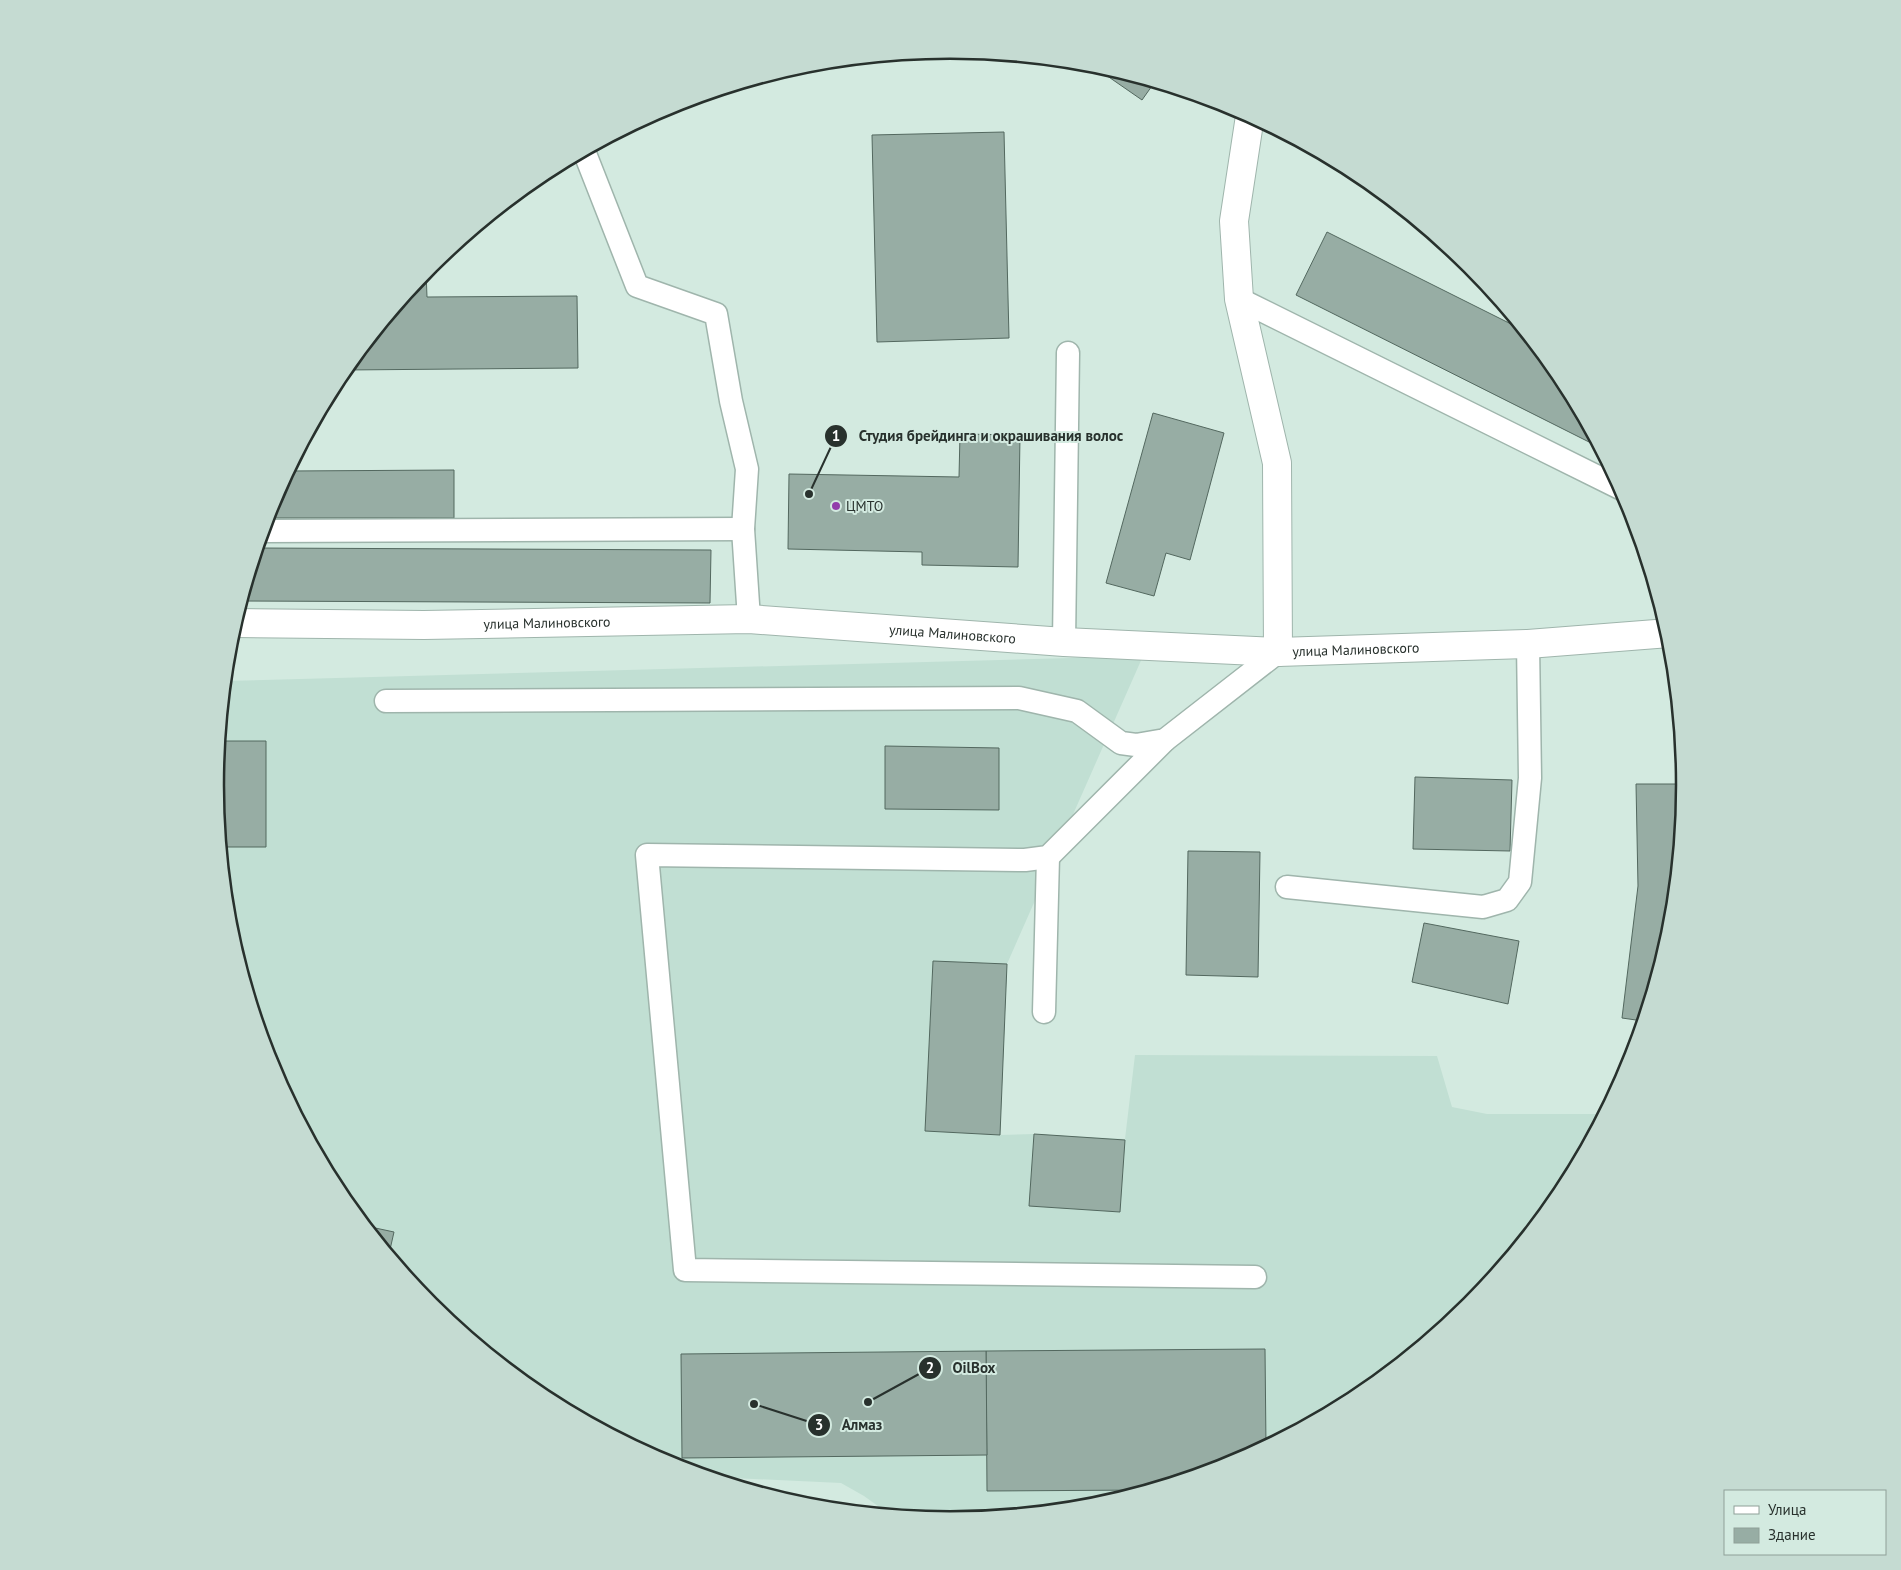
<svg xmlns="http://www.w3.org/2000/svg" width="1901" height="1570" font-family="'PT Sans',sans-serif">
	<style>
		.built { fill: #c1dfd3 }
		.building { fill: #97ada4; stroke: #53685f }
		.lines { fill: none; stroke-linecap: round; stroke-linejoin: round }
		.service-casing { stroke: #9fb5ac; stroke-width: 25 }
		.minor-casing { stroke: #9fb5ac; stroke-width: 30 }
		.service { stroke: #fff; stroke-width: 22 }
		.minor { stroke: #fff; stroke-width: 28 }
		.poi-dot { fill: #923dab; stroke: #d3eae0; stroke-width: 2 }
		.labels { text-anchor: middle; stroke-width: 4; stroke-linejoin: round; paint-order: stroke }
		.poi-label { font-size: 14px; fill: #28312d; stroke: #d3eae0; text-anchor: start }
		.street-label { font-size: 14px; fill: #28312d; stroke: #d3eae0 }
		.rim { fill: none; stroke: #28312d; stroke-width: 2.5 }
		.leader { fill: none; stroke: #28312d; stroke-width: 2 }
		.callout-dot { fill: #28312d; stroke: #d3eae0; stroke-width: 2 }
		.mark-label { font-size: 15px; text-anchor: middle; font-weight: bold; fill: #fff }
		.callout-label { font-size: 15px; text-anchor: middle; font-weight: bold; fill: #28312d; stroke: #d3eae0; stroke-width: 4; stroke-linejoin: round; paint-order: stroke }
	</style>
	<rect width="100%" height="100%" fill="#d3eae0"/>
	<polygon class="built" points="1143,656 1007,964 1000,1135 1034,1134 1125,1139 1135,1055 1437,1056 1452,1107 1487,1114 1604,1114 1561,1194 1470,1305 1359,1396 1232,1464 1094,1506 950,1520 889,1514 864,1496 841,1483 711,1477 669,1464 542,1396 431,1305 339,1193 271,1066 230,928 216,785 226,681"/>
	<g class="building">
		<polygon points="1090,64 1094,64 1154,83 1142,100"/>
		<polygon points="1004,132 1009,338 877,342 872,135"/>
		<polygon points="1327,232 1523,330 1562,377 1599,447 1296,295"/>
		<polygon points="426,271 427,297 577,296 578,368 345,370"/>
		<polygon points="1153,413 1224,433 1190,560 1166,553 1154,596 1106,583"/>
		<polygon points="960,434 1020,435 1018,567 922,565 922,552 788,549 789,474 959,477"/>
		<polygon points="454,470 454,518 267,518 272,503 289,471"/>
		<polygon points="258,548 711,550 710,603 242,601"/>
		<polygon points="220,741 266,741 266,847 222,847 216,785"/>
		<polygon points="885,746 999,748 999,810 885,809"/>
		<polygon points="1415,777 1512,780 1510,851 1413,849"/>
		<polygon points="1636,784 1676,784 1677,870 1671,929 1643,1021 1622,1018 1638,886"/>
		<polygon points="1188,851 1260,852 1258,977 1186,975"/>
		<polygon points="1424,923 1519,941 1508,1004 1412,982"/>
		<polygon points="933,961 1007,964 1000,1135 925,1131"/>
		<polygon points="1034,1134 1125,1140 1120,1212 1029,1206"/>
		<polygon points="366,1226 394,1232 389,1254"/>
		<polygon points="1265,1349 1266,1446 1232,1464 1147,1490 987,1491 986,1351"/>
		<polygon points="986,1351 987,1455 682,1458 681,1354"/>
	</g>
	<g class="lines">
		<g class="service-casing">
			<g id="service">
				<polyline points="584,151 637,286 716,314 731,401 747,469 743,529 749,619"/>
				<polyline points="1239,299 1622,489"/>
				<polyline points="263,531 743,529"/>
				<polyline points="1064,642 1068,353"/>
				<polyline points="386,701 1019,698 1077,711 1121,743 1136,745 1165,740 1278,652"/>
				<polyline points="1165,740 1048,857 1025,860 647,855 685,1270 1255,1277"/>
				<polyline points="1287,887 1483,907 1507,900 1520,882 1530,778 1528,644"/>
				<polyline points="1044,1012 1048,857"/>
			</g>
		</g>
		<g class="minor-casing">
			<g id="minor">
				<polyline points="1250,116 1234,221 1239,299 1277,463 1278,652"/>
				<path id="s1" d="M235,623L424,625L749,619L1064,642L1278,652L1528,644L1669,633"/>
			</g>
		</g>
		<use href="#service" class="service"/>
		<use href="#minor" class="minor"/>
	</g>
	<circle class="poi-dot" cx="836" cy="506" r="5"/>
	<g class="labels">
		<g class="poi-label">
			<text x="846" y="511">ЦМТО</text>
		</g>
		<g class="street-label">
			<text dy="5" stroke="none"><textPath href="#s1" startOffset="312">улица Малиновского</textPath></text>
			<text dy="5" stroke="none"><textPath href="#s1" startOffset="718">улица Малиновского</textPath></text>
			<text dy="5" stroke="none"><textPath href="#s1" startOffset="1122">улица Малиновского</textPath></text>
		</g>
	</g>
	<path d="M0 0H1901V1570H0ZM224 785a726 726 0 1 1 1452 0a726 726 0 1 1-1452 0Z" fill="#c5dbd2" fill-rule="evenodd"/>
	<path class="rim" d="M224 785a726 726 0 1 1 1452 0a726 726 0 1 1-1452 0Z"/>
	<path class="leader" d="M809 494L836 436M868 1402L930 1368M754 1404L819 1425"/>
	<g class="callout-dot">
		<circle cx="809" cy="494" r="5"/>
		<circle cx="868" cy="1402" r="5"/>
		<circle cx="754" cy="1404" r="5"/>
		<circle cx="836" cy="436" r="12"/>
		<circle cx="930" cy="1368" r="12"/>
		<circle cx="819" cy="1425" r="12"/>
	</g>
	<g class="mark-label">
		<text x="836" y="441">1</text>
		<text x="930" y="1373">2</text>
		<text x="819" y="1430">3</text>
	</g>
	<g class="callout-label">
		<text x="991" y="441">Студия брейдинга и окрашивания волос</text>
		<text x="974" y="1373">OilBox</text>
		<text x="862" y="1430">Алмаз</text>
	</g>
	<rect x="1724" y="1490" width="162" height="65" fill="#d3eae0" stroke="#8fa098"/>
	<rect x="1734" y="1506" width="25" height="8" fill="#ffffff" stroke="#8fa098"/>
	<text x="1768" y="1515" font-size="15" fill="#28312d">Улица</text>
	<rect x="1734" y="1528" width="25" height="15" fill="#97ada4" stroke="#8fa098"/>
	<text x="1768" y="1540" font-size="15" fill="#28312d">Здание</text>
</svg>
